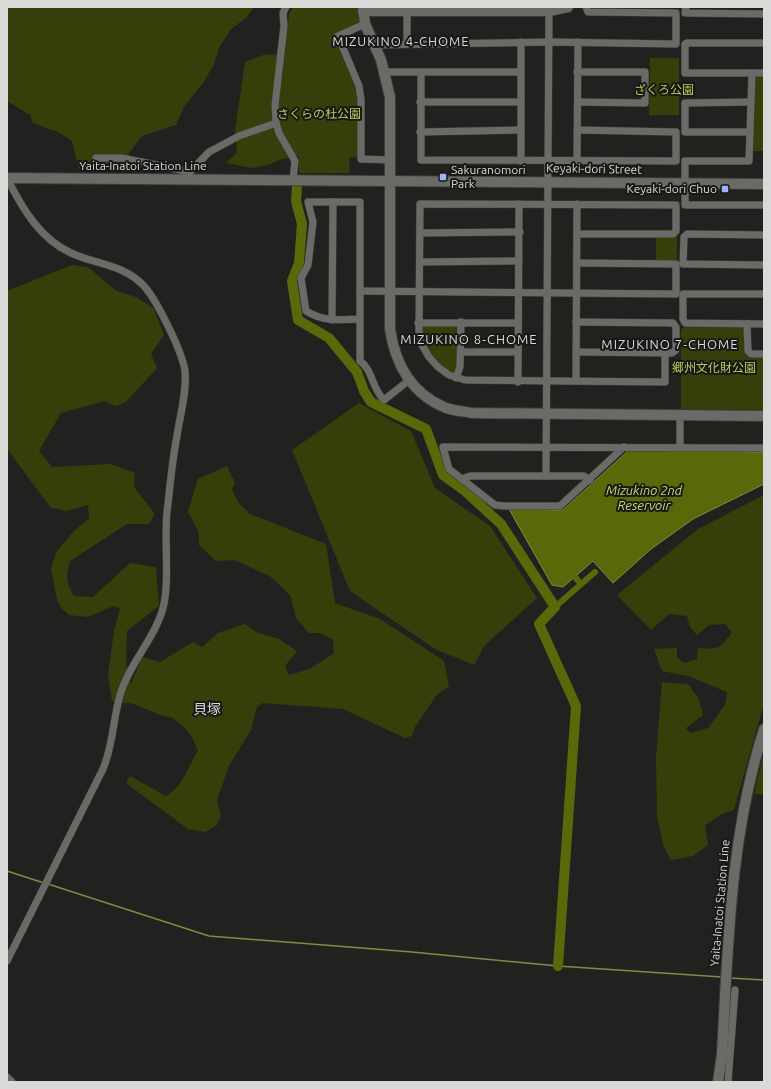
<svg xmlns="http://www.w3.org/2000/svg" width="771" height="1089" font-family="Ubuntu,'Noto Sans JP',sans-serif">
	<style>
		.green { fill: #353f0a }
		.water { fill: #586909; stroke: #7f8b47 }
		.lines { fill: none; stroke-linecap: round; stroke-linejoin: round }
		.stream { stroke: #7f8b47; stroke-width: 1.5 }
		.canal { stroke: #586909; stroke-width: 6 }
		.river { stroke: #586909; stroke-width: 10 }
		.street-casing { stroke: #3c3d3b; stroke-width: 8 }
		.secondary-casing { stroke: #3c3d3b; stroke-width: 12 }
		.street { stroke: #6a6b67; stroke-width: 7 }
		.secondary { stroke: #6a6b67; stroke-width: 10 }
		.poi-dot { fill: #9db4fd; stroke: #181816; stroke-width: 1.5 }
		.labels { text-anchor: middle; stroke-width: 4; stroke-linejoin: round; paint-order: stroke }
		.park-label { font-size: 12px; fill: #b5cf5e; stroke: #181816 }
		.street-label { font-size: 12px; fill: #d9dad8; stroke: #181816 }
		.poi-label { font-size: 12px; fill: #d9dad8; stroke: #181816; text-anchor: start }
		.neighbourhood-label { font-size: 13px; letter-spacing: 1px; fill: #d9dad8; stroke: #181816 }
		.water-label { font-size: 13px; font-style: italic; fill: #c4de6d; stroke: #181816 }
		.quarter-label { font-size: 14px; fill: #d9dad8; stroke: #181816 }
	</style>
	<rect width="100%" height="100%" fill="#21221f"/>
	<g class="green">
		<polygon points="7,7 254,7 246,18 231,29 220,46 213,66 203,83 185,105 176,125 142,136 117,169 79,169 72,141 58,132 33,123 30,115 7,101"/>
		<polygon points="293,7 358,7 360,22 334,35 355,87 358,107 357,157 349,158 350,173 299,173 299,156 282,159 268,165 251,168 226,163 237,153 235,130 245,62 263,55 285,54 289,14"/>
		<polygon points="650,58 679,58 679,115 649,115"/>
		<rect x="753" y="77" width="11" height="74"/>
		<rect x="656" y="236" width="21" height="26"/>
		<path d="M72,265L88,267L115,290L138,298L154,309L164,335L151,354L157,368L126,402L115,406L105,401L61,413L39,451L52,467L111,464L135,473L134,487L155,514L149,524H127L70,561C66,577 66,582 74,596L93,597L130,563L156,567L159,606L127,631L126,663L131,684L142,657L160,662L193,642L202,647L218,633L245,624L256,632L279,639L297,651L285,666L289,675L310,669L334,653L333,640L320,633H309L296,618L290,595L271,577L235,560L216,561L199,545V534L188,511L198,479L227,466L235,483L232,489L238,502L250,514L326,544L335,603L380,619L444,661L449,687L438,693L415,727L412,736L405,738L343,709L263,703L257,707L251,730L229,766L217,800L221,816L217,825L205,832L188,829L126,783L130,776L166,796C184,786 187,767 198,751L193,739L185,728L173,718L160,715L134,704L112,701L108,674L114,631L120,608L113,606L88,617L69,615L62,609L57,600L51,568L57,551L72,533L89,518L88,505L67,511L51,508L7,449V291Z"/>
		<path d="M423,325H457L459,327L458,367L455,374C434,364 426,349 421,327Z"/>
		<polygon points="685,326 743,326 745,328 746,356 764,356 764,410 681,409 681,330"/>
		<polygon points="359,403 411,431 435,488 490,526 537,598 484,646 474,665 435,649 350,591 292,450"/>
		<path d="M764,495V703L734,810L722,814L705,825L708,845L693,856L671,860L663,845L657,815L656,757L662,682L688,684L699,699L703,715L686,728L690,733L708,728L725,705L727,692L688,676L662,671L654,649L677,648V658L685,663L697,659L698,648C718,650 721,648 732,632L725,624L709,625L697,635L690,627L687,616L669,614L651,630L617,595L698,529Z"/>
		<polygon points="764,752 764,794 754,794"/>
	</g>
	<polygon class="water" points="629,450 764,452 764,484 693,519 651,549 613,583 593,561 563,587 552,585 509,509 563,510"/>
	<g class="lines">
		<g class="stream">
			<polyline points="7,871 44,883"/>
			<polyline points="48,884 209,936 412,952 558,966 722,977"/>
			<polyline points="730,978 764,980"/>
		</g>
		<g class="canal">
			<polyline points="575,577 581,584"/>
			<polyline points="555,607 595,572"/>
		</g>
		<polyline class="river" points="297,187 296,201 302,224 299,263 292,281 298,320 329,338 357,372 364,391 371,402 426,429 443,475 465,491 501,524 555,607 539,624 576,706 558,966"/>
		<g class="street-casing">
			<g id="street">
				<polyline points="286,7 283,13 284,26 275,105 276,123 279,133 295,161 293,180"/>
				<polyline points="686,7 685,13 764,14"/>
				<polyline points="407,11 407,44"/>
				<polyline points="365,24 338,36 359,86 361,100 361,159 391,160"/>
				<polyline points="521,42 521,161"/>
				<polyline points="764,43 687,43 685,44 685,73 764,73"/>
				<polyline points="374,45 549,42 676,44 676,13 588,12 586,7"/>
				<polyline points="385,72 520,72"/>
				<polyline points="577,72 645,72 645,103 578,102"/>
				<polyline points="752,73 749,161 685,161 685,205 764,205"/>
				<polyline points="421,74 421,160 676,161 676,132 577,130"/>
				<polyline points="420,102 521,102"/>
				<polyline points="420,132 521,130"/>
				<polyline points="750,132 685,132 685,103 751,102"/>
				<polyline points="96,158 122,158 190,172 209,152 239,136 276,123"/>
				<polyline points="577,161 578,42"/>
				<polyline points="421,233 520,232"/>
				<polyline points="577,234 673,234 676,231 676,205 420,204 419,332 422,345 429,357 438,367 449,375 465,380 665,382 665,353"/>
				<polyline points="764,235 687,234 684,237 683,264 764,265"/>
				<polyline points="420,262 519,261"/>
				<polyline points="360,291 676,294 676,264 577,263"/>
				<polyline points="764,294 683,294 683,319 685,323 764,324"/>
				<path d="M359,319C339,320 324,322 306,311L301,278L308,265L313,222L308,202H360V361C373,370 371,387 384,400L408,381"/>
				<polyline points="332,320 333,202"/>
				<polyline points="576,322 673,323 676,327 676,350 672,353 576,352"/>
				<polyline points="418,323 518,323"/>
				<polyline points="747,324 748,351 751,354 764,354"/>
				<polyline points="461,352 518,352"/>
				<polyline points="456,378 460,367 461,322"/>
				<polyline points="576,381 577,204"/>
				<polyline points="518,382 519,204"/>
				<polyline points="680,415 680,448"/>
				<polyline points="624,447 560,506 504,506 495,505 449,469 443,447 764,448"/>
				<polyline points="546,476 549,11"/>
				<polyline points="462,479 470,476 584,476 590,480"/>
				<path d="M7,961L103,769C113,746 113,719 120,695C129,664 155,638 163,608C170,582 164,541 167,512C170,487 172,461 177,436C180,415 187,392 185,371C182,351 158,303 145,287C124,264 97,265 71,253C40,239 22,208 7,178"/>
				<polyline points="7,1077 12,1082"/>
				<polyline points="728,1082 735,990"/>
			</g>
		</g>
		<g class="secondary-casing">
			<g id="secondary">
				<path d="M363,7L365,24L381,60L390,97V329C395,363 411,393 444,407C452,411 463,411 472,413L764,416"/>
				<polyline points="363,11 549,11 568,7"/>
				<polyline points="7,178 764,184"/>
				<path d="M718,1082L722,1054C728,945 730,835 764,729"/>
			</g>
		</g>
		<use href="#street" class="street"/>
		<use href="#secondary" class="secondary"/>
	</g>
	<g class="poi-dot">
		<rect x="439" y="173" width="8" height="8" rx="2"/>
		<rect x="721" y="185" width="8" height="8" rx="2"/>
	</g>
	<g class="labels">
		<g class="park-label">
			<text x="664" y="94">ざくろ公園</text>
			<text x="319" y="118">さくらの杜公園</text>
			<text x="714" y="372">郷州文化財公園</text>
		</g>
		<g class="street-label">
			<text x="143" y="170">Yaita-Inatoi Station Line</text>
			<text transform="translate(594 169) rotate(1)" y="4">Keyaki-dori Street</text>
			<text transform="translate(720 903) rotate(-85)" y="4">Yaita-Inatoi Station Line</text>
		</g>
		<g class="poi-label">
			<text x="451" y="174">Sakuranomori<tspan x="451" dy="14">Park</tspan></text>
			<text x="717" y="193" text-anchor="end">Keyaki-dori Chuo</text>
		</g>
		<g class="neighbourhood-label">
			<text x="401" y="46">MIZUKINO 4-CHOME</text>
			<text x="469" y="344">MIZUKINO 8-CHOME</text>
			<text x="670" y="349">MIZUKINO 7-CHOME</text>
		</g>
		<g class="water-label">
			<text x="644" y="495">Mizukino 2nd<tspan x="644" dy="15">Reservoir</tspan></text>
		</g>
		<g class="quarter-label">
			<text x="207" y="714">貝塚</text>
		</g>
	</g>
	<rect width="771" height="1089" fill="none" stroke="#d9dad8" stroke-width="16"/>
</svg>
